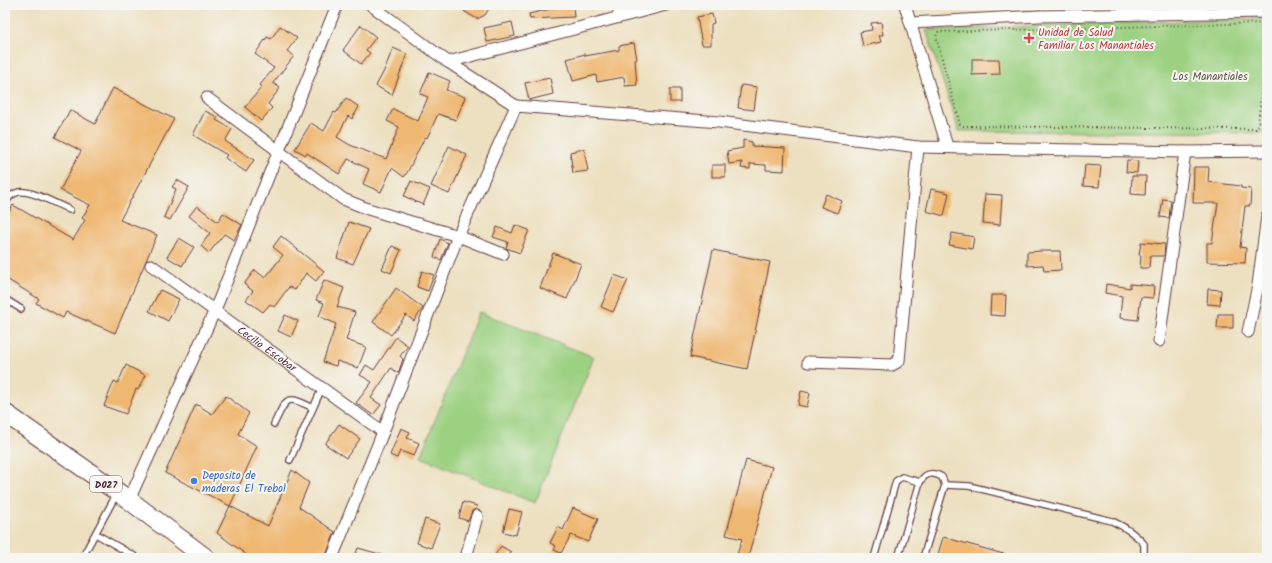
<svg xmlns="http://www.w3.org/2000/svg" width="1272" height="563" font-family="Kalam,sans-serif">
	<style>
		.green { fill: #9dd182; stroke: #747856 }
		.building { fill: #efb872 }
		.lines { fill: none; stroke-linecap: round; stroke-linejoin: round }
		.service-casing { stroke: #623c41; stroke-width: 8 }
		.minor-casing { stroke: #623c41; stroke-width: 13 }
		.primary-casing { stroke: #623c41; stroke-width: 20 }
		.path { stroke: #623c41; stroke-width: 2; stroke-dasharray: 1 3; stroke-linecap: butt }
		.service { stroke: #fff; stroke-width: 5.5 }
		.minor { stroke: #fff; stroke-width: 11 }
		.primary { stroke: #fff; stroke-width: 18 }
		.health-dot { fill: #e0444e; stroke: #f6f6f2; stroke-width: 1.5 }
		.shop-dot { fill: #3f7fe0; stroke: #f6f6f2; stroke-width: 1.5 }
		.labels { text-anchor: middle; stroke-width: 4; stroke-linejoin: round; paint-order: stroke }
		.shield { fill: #f6f6f2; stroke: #7e6067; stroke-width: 1 }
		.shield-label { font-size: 10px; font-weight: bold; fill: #4a1f2b }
		.health-label { font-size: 11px; fill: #be3a42; stroke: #f6f6f2; text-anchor: start }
		.park-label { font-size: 11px; fill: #635445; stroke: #f6f6f2 }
		.street-label { font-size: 11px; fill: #4a1f2b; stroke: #f6f6f2 }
		.shop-label { font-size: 11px; fill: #366cbe; stroke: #f6f6f2; text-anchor: start }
	</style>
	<rect width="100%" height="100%" fill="#f6f6f2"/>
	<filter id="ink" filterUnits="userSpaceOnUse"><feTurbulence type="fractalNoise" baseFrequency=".025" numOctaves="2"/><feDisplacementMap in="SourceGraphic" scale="8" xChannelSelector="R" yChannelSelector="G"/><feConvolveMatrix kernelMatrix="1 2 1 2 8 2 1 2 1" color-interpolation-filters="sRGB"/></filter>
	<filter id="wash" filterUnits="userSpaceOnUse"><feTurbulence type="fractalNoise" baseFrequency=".012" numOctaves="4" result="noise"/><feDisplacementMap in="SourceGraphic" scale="16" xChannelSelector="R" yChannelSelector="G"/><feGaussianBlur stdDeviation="0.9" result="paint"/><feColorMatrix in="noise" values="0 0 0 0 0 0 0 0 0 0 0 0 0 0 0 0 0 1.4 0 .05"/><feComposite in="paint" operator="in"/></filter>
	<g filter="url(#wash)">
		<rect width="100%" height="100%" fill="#ede0c0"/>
		<g class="green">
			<polygon points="1267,18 1267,104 1265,133 959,131 926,30"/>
			<polygon points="479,312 594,357 535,503 420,457"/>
		</g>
		<g id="blocks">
			<g class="building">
				<polygon points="467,5 491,5 485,15 477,19 464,11"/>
				<polygon points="555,5 573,5 574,17 530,19 529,14 555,8"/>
				<polygon points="712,14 714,23 711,24 711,45 702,45 697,17"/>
				<polygon points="512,22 515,36 487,42 484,28"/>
				<polygon points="881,22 883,35 879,35 881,42 863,46 860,32 872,30 871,23"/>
				<polygon points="361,25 376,37 366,50 370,53 361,64 343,50"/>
				<polygon points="280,26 297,38 287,51 294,56 273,83 280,88 268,104 272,108 261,121 245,107 262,87 260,85 274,68 255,54 267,37 271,39"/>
				<polygon points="634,43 637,59 635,60 637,85 625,86 624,77 597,82 596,75 573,81 567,59 585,54 585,56 619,50 619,46"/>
				<polygon points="393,48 407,54 392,95 376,86 384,71"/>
				<polygon points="972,59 999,59 1000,74 972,75"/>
				<polygon points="429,72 450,81 446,90 465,97 456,120 438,114 427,138 425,137 408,171 404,177 392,168 381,192 363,184 369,169 348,159 339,174 307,153 306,155 295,149 311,123 324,131 334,112 336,113 346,98 359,107 352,119 348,116 337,137 350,145 386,159 399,127 387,121 393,109 418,121 428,97 420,94"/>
				<polygon points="550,78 553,94 529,100 525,83"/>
				<polygon points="741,85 757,87 754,110 738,108"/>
				<polygon points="113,88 174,119 120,220 157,235 115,333 66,312 63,318 36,303 39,299 5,278 5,219 13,205 73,240 85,220 82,218 90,205 60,190 81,151 55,137 70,110 95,124"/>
				<rect x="670" y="89" width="10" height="13"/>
				<polygon points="205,111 218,117 216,120 232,129 225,141 254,160 246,172 225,158 227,155 193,135"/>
				<polygon points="743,140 752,142 752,146 785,148 784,171 766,170 766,165 750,164 750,169 741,168 742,162 729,164 727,151 743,148"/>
				<polygon points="449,146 467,155 449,194 431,186"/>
				<polygon points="584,149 588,171 573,173 570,152"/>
				<polygon points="1127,160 1138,161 1137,173 1126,172"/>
				<rect x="712" y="165" width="13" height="12"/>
				<polygon points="1085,165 1101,166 1099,187 1083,186"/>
				<polygon points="1194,167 1209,167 1208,182 1241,186 1241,188 1251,189 1250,206 1245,206 1240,247 1246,248 1245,263 1207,262 1207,243 1212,243 1218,203 1193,203"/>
				<polygon points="1132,176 1146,176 1145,195 1131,194"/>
				<polygon points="177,180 189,187 170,220 164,217 176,189 172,187"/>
				<polygon points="411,181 430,189 423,205 404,196"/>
				<polygon points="931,189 949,193 944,216 926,211"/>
				<polygon points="826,194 842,201 837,213 821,207"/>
				<polygon points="985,194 1002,195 1000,225 983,223"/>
				<polygon points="1163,199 1171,200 1169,218 1160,217"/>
				<polygon points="197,206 218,222 223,213 242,225 234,240 224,234 209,253 201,246 210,233 189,216"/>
				<polygon points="349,222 369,229 353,264 337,258"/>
				<polygon points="515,225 529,230 520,253 506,248 508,242 493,237 497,227 512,233"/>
				<polygon points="952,233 974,237 972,249 949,245"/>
				<polygon points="281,236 324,271 316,281 306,273 295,290 289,287 274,307 270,304 263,312 246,300 253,291 244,284 255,270 265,278 283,255 273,247"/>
				<polygon points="179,238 194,247 182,266 167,257"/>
				<polygon points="440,239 448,243 441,260 434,257"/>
				<polygon points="1141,242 1165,244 1164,256 1150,256 1149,268 1140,268 1141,255 1139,255"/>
				<polygon points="392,246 401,250 391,273 382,269"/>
				<polygon points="713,250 770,262 747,369 690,357"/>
				<polygon points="1041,251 1060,251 1061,270 1044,271 1043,265 1027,266 1027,252"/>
				<polygon points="553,253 581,264 567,299 540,288"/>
				<polygon points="422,271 434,275 428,291 417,287"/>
				<polygon points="614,275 628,280 613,312 601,307"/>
				<polygon points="324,280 344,288 337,307 355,312 346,340 366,347 358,368 337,361 336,366 323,362 336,324 319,316 324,303 316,300"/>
				<polygon points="1106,284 1130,288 1130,284 1154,286 1153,298 1141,297 1138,320 1120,318 1122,296 1105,293"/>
				<polygon points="396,288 423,308 414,321 406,315 391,335 373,322"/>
				<polygon points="1208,289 1221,290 1220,305 1207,304"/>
				<polygon points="160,290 179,299 168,321 149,311"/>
				<polygon points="991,295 1006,295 1005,316 990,315"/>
				<polygon points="1218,314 1233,314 1233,328 1217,328"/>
				<polygon points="285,315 298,321 291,337 278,331"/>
				<polygon points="396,337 408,346 400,356 403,359 399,371 398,373 391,368 371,398 381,405 373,415 356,403 372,382 360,375 366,365 374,370"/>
				<polygon points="126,365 145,375 138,390 136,389 126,414 104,406 114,381 118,383"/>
				<polygon points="801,391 810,393 807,407 798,405"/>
				<polygon points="226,396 249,413 238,434 257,446 230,506 165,473 196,404 212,414"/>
				<polygon points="339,424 360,439 346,458 325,444"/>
				<polygon points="401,428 410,432 407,438 419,443 414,456 400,451 397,458 390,455"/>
				<polygon points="746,460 772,467 748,558 736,558 742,539 726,535"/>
				<polygon points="292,470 309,483 299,507 335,532 325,558 251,558 217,533 230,506 268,526"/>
				<polygon points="463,502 477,506 476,509 472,511 468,521 459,518"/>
				<polygon points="573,508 598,519 588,542 571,535 561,553 554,550 556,546 550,543 558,527 563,530"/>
				<polygon points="509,509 522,512 516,535 503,532"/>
				<polygon points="425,519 440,524 431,548 417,543"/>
				<polygon points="943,537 1007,555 1007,558 937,558"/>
				<polygon points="501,546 511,552 508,558 501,558 495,555"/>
				<polygon points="358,548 383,555 382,558 354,558"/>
			</g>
		</g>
	</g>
	<g filter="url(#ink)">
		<use href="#blocks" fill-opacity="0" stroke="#623c41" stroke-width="1"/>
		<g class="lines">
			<g class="service-casing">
				<g id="service">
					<path d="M5,204C8,199 10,195 16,193C27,187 58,205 70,210"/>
					<polyline points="5,299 21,309"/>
					<path d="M274,424C287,398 285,394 313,408"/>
					<polyline points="290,460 322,388"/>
					<path d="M945,485L969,486L1112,521C1125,527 1135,533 1144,544V558"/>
					<polyline points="96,534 134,556"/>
					<polyline points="82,558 116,495"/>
					<polyline points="874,558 896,481 902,477 920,482"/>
					<path d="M898,558L920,482C926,472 933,472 942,477L945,485L923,558"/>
				</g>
			</g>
			<g class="minor-casing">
				<g id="minor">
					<polyline points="371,5 448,62 516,106 719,122 918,147 1185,152 1267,151"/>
					<polyline points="618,5 620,17"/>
					<polyline points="905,5 947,146"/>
					<polyline points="911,23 1039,16 1267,12"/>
					<polyline points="448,62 666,5"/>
					<polyline points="207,98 343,199 368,209 458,236 503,254"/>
					<path id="s1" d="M151,265L383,432"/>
					<polyline points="1248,332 1258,285 1267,216"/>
					<polyline points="1159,341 1185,152"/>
					<polyline points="808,362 892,365 899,361 918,147"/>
					<polyline points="129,500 215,310 337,5"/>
					<polyline points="332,558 383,432 458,236 516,106"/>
					<polyline points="466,558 477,516"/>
				</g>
			</g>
			<g class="primary-casing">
				<polyline id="primary" points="5,413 129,500 206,558"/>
			</g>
			<polygon class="path" points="1264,23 1267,27 1258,126 1256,129 963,126 960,124 936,37 938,32"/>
			<use href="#service" class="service"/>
			<use href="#minor" class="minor"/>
			<use href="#primary" class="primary"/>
		</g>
	</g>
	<path class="health-dot" d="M1027 32h4v4h4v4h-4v4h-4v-4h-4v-4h4z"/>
	<circle class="shop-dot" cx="194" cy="481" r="4"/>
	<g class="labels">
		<rect class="shield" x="90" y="476" width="32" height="16" rx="3"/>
		<g class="shield-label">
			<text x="106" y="488">D027</text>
		</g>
		<g class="health-label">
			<text x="1038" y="36">Unidad de Salud<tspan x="1038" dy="13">Familiar Los Manantiales</tspan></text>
		</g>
		<g class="park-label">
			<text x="1210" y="80">Los Manantiales</text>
		</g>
		<g class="street-label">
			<text dy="4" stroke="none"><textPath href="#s1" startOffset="143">Cecilio Escobar</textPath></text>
		</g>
		<g class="shop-label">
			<text x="202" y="479">Deposito de<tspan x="202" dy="13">maderas El Trebol</tspan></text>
		</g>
	</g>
	<rect width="1272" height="563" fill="none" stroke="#f6f6f2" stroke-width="20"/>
</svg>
